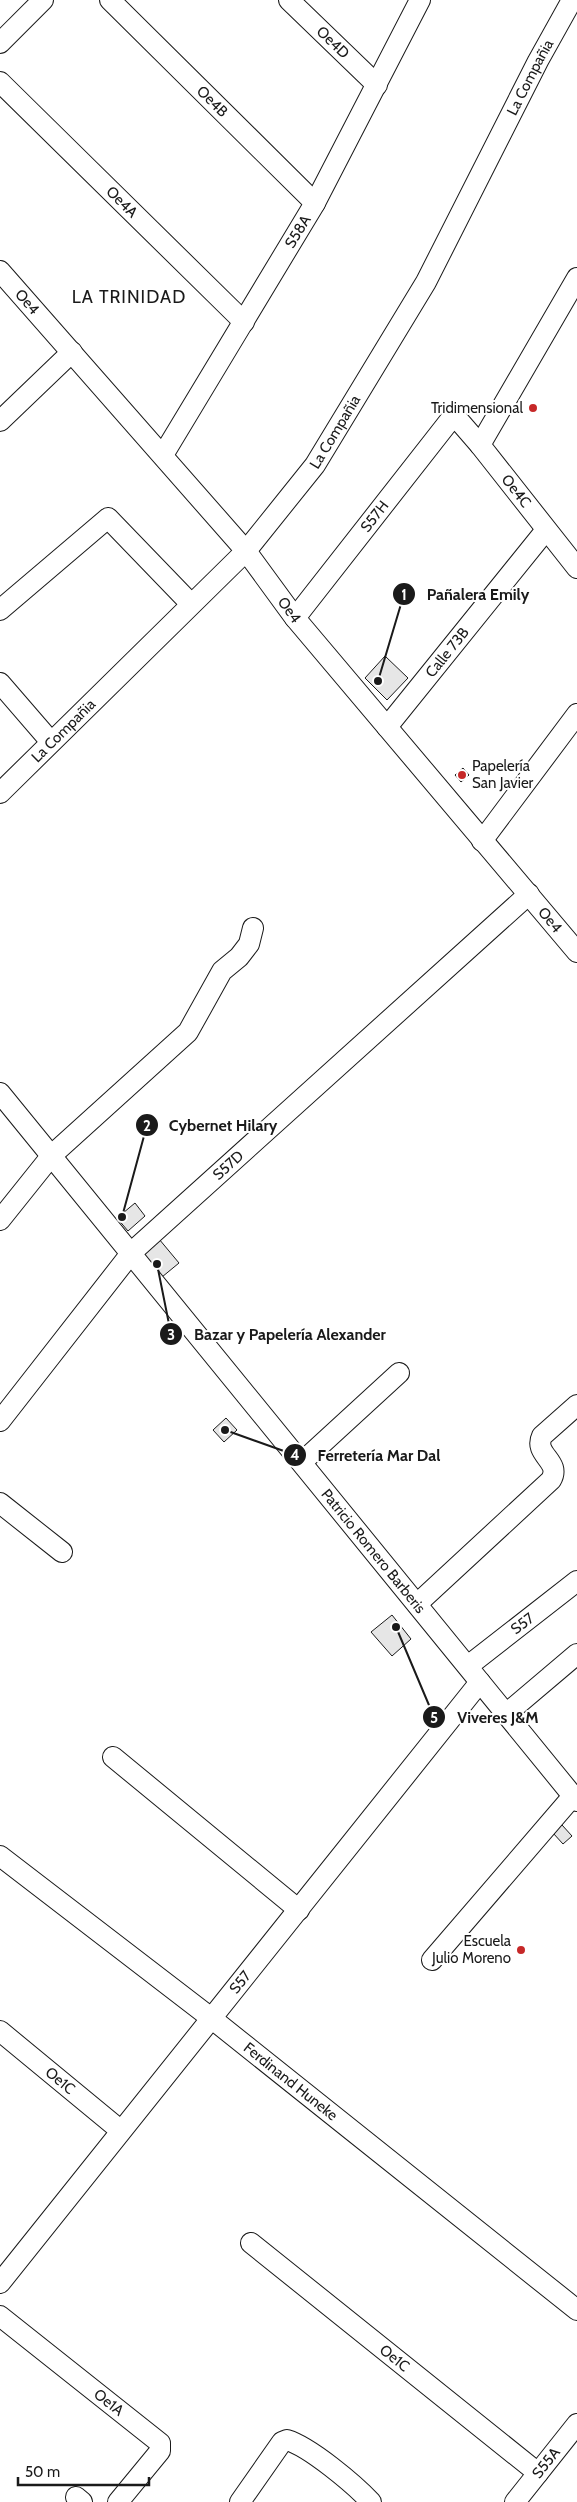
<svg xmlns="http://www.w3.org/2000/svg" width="577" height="2502" font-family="Cabin,sans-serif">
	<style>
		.building { fill: #e6e6e6; stroke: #1a1a1a }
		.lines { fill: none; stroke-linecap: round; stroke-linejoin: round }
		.minor-casing { stroke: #1a1a1a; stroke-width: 22 }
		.minor { stroke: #fff; stroke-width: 20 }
		.poi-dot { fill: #c62828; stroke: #fff; stroke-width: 2 }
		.labels { text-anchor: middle; stroke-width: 4; stroke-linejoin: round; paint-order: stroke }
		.street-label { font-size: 15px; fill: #1a1a1a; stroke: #fff }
		.poi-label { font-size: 15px; fill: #1a1a1a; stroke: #fff; text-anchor: end }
		.quarter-label { font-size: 18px; letter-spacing: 1px; fill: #1a1a1a; stroke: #fff }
		.leader { fill: none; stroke: #1a1a1a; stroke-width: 2 }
		.callout-dot { fill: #1a1a1a; stroke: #fff; stroke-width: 2 }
		.mark-label { font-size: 15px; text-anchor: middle; font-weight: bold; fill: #fff }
		.callout-label { font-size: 16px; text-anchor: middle; font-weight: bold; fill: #1a1a1a; stroke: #fff; stroke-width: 4; stroke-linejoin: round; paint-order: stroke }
	</style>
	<rect width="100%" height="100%" fill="#fff"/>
	<g class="building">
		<polygon points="385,656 408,678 387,700 365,678"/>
		<polygon points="463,768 469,775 461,782 455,775"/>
		<polygon points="135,1203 145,1216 128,1231 117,1218"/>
		<polygon points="159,1239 179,1263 162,1277 142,1253"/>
		<polygon points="226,1418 237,1430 224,1442 213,1430"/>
		<polygon points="392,1615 411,1639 392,1656 371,1632"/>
		<polygon points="562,1825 572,1836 563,1844 553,1833"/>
	</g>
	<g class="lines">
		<g class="minor-casing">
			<g id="minor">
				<path id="s1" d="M110,0L315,203"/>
				<path id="s2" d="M289,0L377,85"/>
				<polyline points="0,43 43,0"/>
				<path id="s3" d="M0,82L244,322"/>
				<path id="s4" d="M0,271L246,551L295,618L577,952"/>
				<polyline points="0,421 72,352"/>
				<polyline points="480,445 577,278"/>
				<path id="s5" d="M163,455L315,203L420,0"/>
				<polyline points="0,610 108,518 191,604"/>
				<path id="s6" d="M295,618L454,415L480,445L577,568"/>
				<polyline points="0,683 51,742"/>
				<path id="s7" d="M387,727L546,530"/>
				<path id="s8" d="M0,793L246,551L315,465L426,282L538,61L572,0"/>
				<polyline points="482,841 577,714"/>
				<path id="s9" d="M0,1093L577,1801"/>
				<polyline points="0,1220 52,1155 188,1032 222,971 239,957 249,944 253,928"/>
				<path id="s10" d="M0,1421L132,1252L529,894"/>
				<polyline points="302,1462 399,1373"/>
				<polyline points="0,1503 62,1552"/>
				<path d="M417,1604L551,1480C562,1461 533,1455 542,1436L577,1405"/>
				<path id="s11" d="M468,1666L577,1581"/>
				<polyline points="506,1714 577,1654"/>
				<polyline points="113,1757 299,1910"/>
				<path id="s12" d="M0,1856L211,2018L577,2310"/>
				<polyline points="432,1960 573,1796"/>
				<path id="s13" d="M0,2031L120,2130"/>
				<path id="s14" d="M251,2243L538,2473"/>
				<path id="s15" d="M0,2283L480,1682"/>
				<path id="s16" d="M0,2316L160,2443V2451L118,2502"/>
				<polyline points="76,2497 82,2502"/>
				<path d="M240,2502L282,2442L287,2440C310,2447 354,2484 371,2502"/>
				<path id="s17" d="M515,2502L577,2424"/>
			</g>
		</g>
		<use href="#minor" class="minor"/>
	</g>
	<g class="poi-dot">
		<circle cx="533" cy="408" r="5"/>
		<circle cx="462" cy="775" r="5"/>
		<circle cx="521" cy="1950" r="5"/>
	</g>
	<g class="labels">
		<g class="street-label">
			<text dy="5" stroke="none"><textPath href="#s2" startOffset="61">Oe4D</textPath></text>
			<text dy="5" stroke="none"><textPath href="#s8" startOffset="899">La Compañia</textPath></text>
			<text dy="5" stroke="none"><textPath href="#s1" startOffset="144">Oe4B</textPath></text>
			<text dy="5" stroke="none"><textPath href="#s3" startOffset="171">Oe4A</textPath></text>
			<text dy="5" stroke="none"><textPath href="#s5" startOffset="261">S58A</textPath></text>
			<text dy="5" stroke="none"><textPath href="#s4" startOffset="41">Oe4</textPath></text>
			<text dy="5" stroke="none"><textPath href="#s8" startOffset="494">La Compañia</textPath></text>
			<text dy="5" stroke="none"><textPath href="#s6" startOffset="356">Oe4C</textPath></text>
			<text dy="5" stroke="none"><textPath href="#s6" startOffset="129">S57H</textPath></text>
			<text dy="5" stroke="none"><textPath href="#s4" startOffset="446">Oe4</textPath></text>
			<text dy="5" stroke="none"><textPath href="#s7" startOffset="96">Calle 73B</textPath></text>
			<text dy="5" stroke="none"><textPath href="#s8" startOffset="89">La Compañia</textPath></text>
			<text dy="5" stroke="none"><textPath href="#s4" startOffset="851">Oe4</textPath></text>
			<text dy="5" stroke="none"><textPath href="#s10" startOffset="344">S57D</textPath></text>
			<text dy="5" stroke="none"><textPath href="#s9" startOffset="591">Patricio Romero Barberis</textPath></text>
			<text dy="5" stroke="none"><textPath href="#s11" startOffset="69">S57</textPath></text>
			<text dy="5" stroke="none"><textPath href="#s15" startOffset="385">S57</textPath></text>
			<text dy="5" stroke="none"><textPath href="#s13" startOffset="78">Oe1C</textPath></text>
			<text dy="5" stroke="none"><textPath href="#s12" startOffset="368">Ferdinand Huneke</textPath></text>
			<text dy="5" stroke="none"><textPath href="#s14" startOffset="184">Oe1C</textPath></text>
			<text dy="5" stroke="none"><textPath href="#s16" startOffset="139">Oe1A</textPath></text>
			<text dy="5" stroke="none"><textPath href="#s17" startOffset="50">S55A</textPath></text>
		</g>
		<g class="poi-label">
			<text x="523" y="413">Tridimensional</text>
			<text x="472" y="771" text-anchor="start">Papelería<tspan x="472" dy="17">San Javier</tspan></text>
			<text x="511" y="1946">Escuela<tspan x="511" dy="17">Julio Moreno</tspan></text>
		</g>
		<g class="quarter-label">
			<text x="129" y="303">LA TRINIDAD</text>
		</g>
	</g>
	<path class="leader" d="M378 681L404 594M122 1217L147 1125M157 1264L171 1334M225 1430L295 1455M396 1627L434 1717"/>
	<g class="callout-dot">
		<circle cx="378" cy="681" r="5"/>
		<circle cx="122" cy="1217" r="5"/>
		<circle cx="157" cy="1264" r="5"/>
		<circle cx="225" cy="1430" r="5"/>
		<circle cx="396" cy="1627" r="5"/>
		<circle cx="404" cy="594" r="12"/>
		<circle cx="147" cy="1125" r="12"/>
		<circle cx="171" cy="1334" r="12"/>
		<circle cx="295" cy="1455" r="12"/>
		<circle cx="434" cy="1717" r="12"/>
	</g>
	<g class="mark-label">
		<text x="404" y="600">1</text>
		<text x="147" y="1131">2</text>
		<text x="171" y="1340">3</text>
		<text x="295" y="1460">4</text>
		<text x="434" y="1723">5</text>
	</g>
	<g class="callout-label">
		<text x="478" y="600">Pañalera Emily</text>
		<text x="223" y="1131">Cybernet Hilary</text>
		<text x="290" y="1340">Bazar y Papelería Alexander</text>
		<text x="379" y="1461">Ferretería Mar Dal</text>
		<text x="498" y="1723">Viveres J&amp;M</text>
	</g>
	<path d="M18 2477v8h131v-8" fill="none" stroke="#1a1a1a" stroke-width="2.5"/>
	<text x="25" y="2477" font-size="15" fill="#1a1a1a" stroke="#ffffff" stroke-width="4" paint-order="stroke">50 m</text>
</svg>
